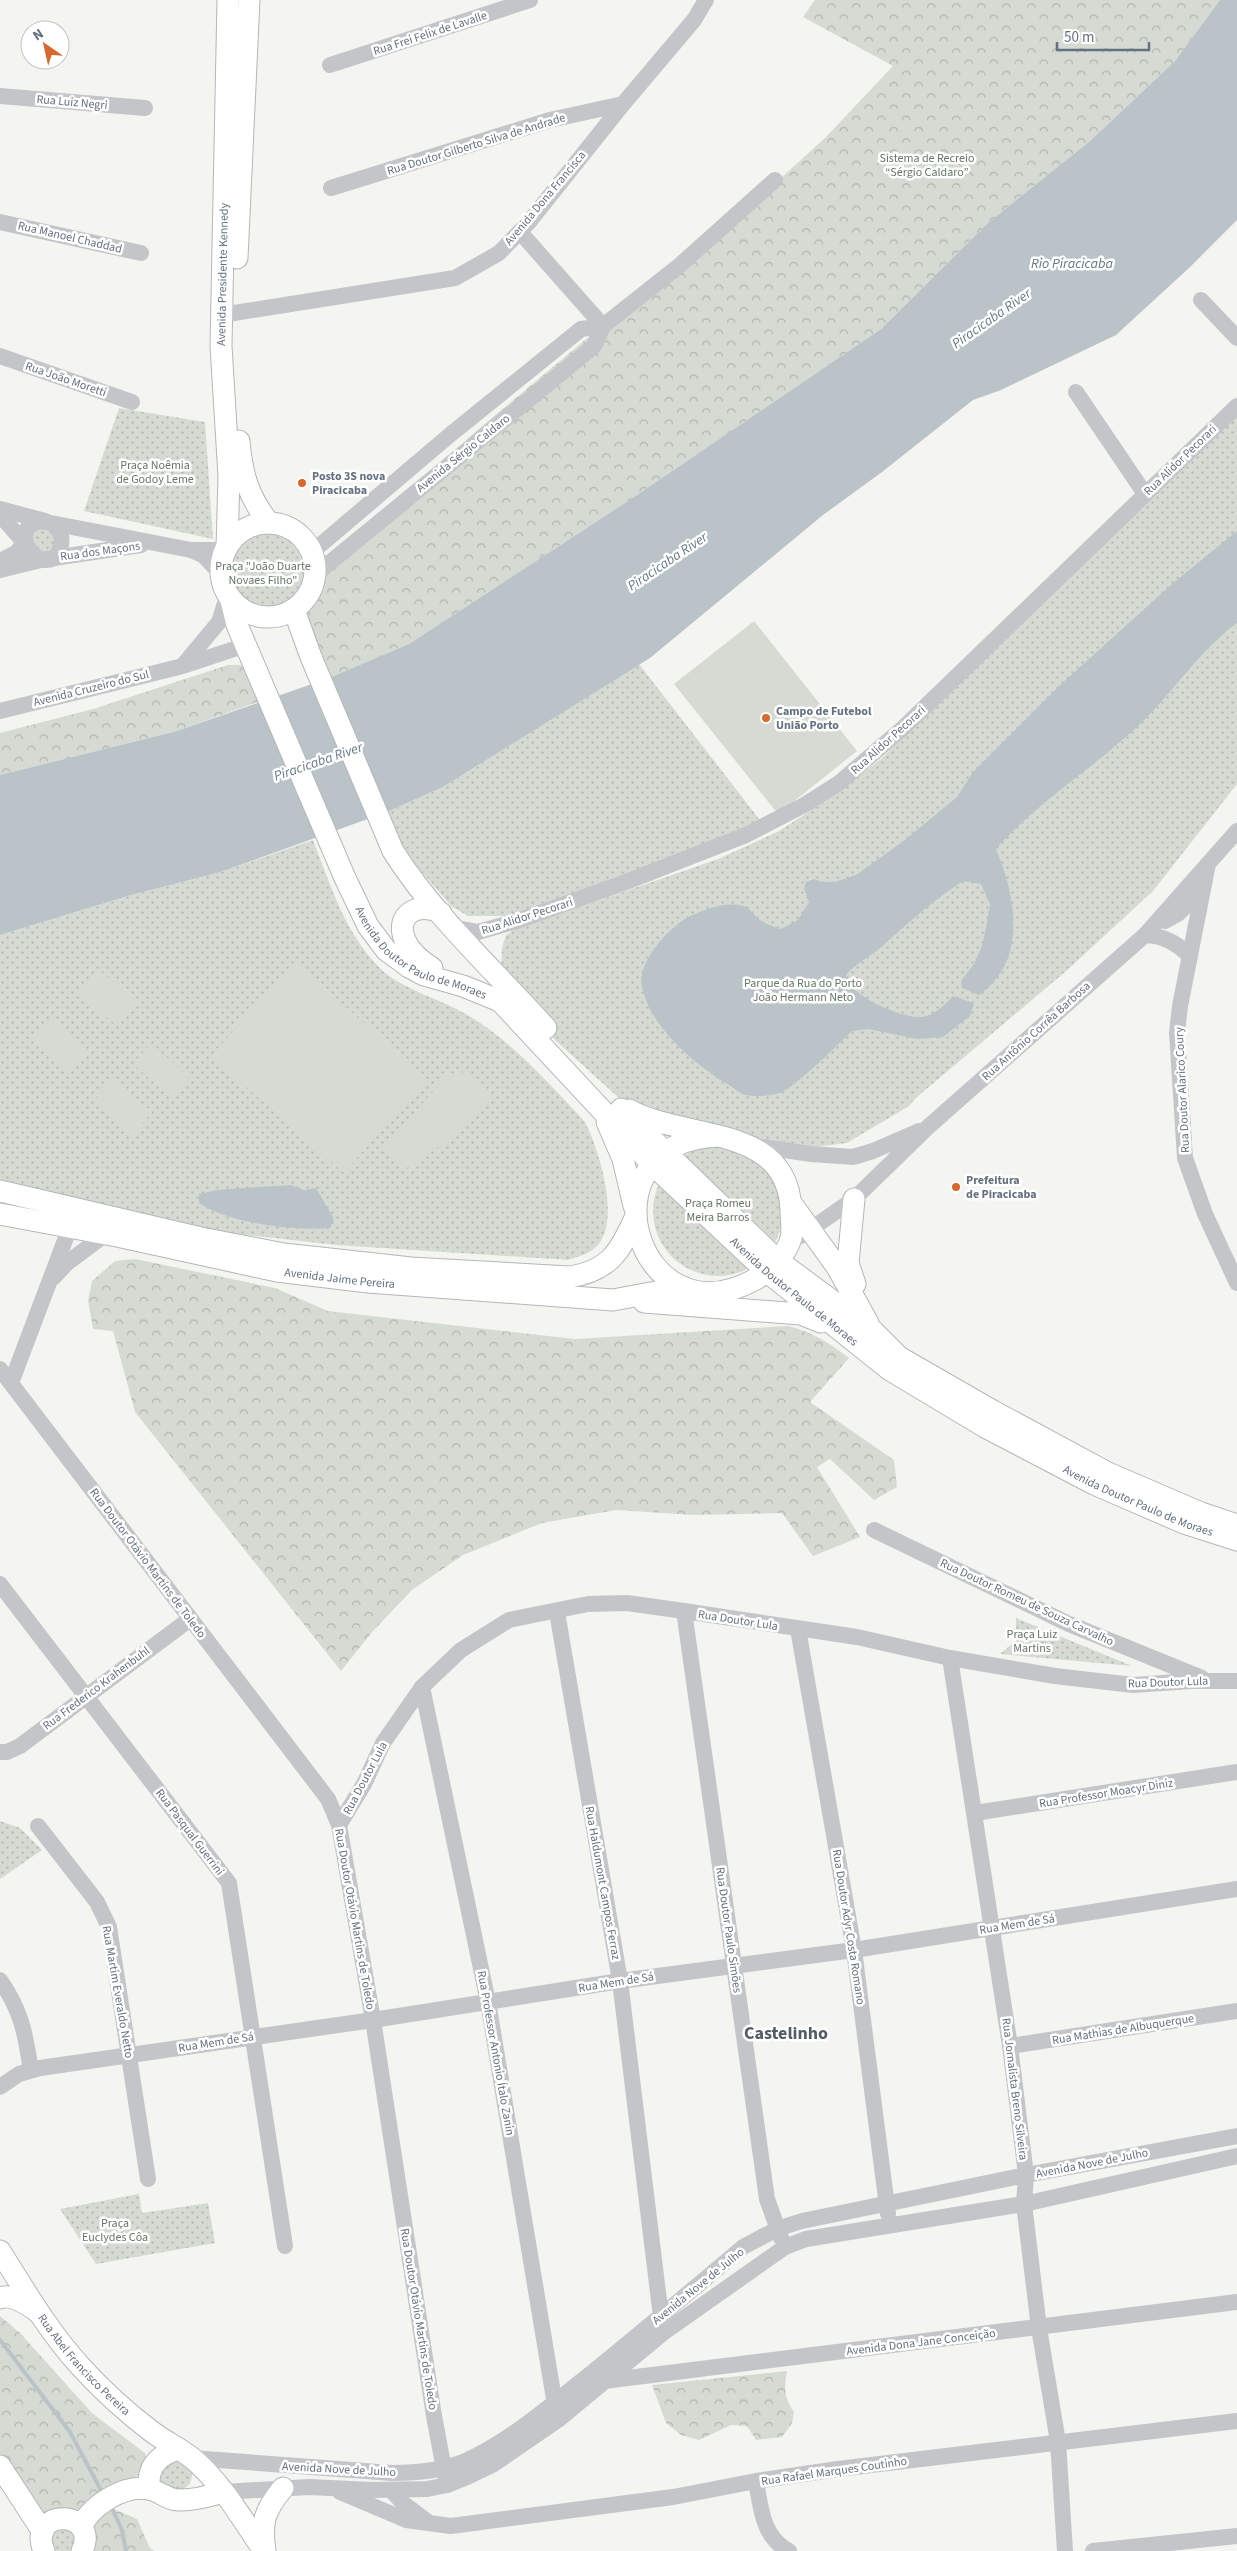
<svg xmlns="http://www.w3.org/2000/svg" width="1237" height="2551" font-family="'Source Sans 3',sans-serif">
	<style>
		.grass { fill: url(#grass-dots) }
		.forest { fill: url(#forest-crowns) }
		.garden { fill: #d5dbd2 }
		.water { fill: #bac3c8 }
		.lines { fill: none; stroke-linecap: round; stroke-linejoin: round }
		.stream { stroke: #bac3c8; stroke-width: 4 }
		.major-casing { stroke: #b3b7ba; stroke-width: 23 }
		.minor { stroke: #c3c5c9; stroke-width: 16 }
		.major { stroke: #fff; stroke-width: 21 }
		.poi-dot { fill: #d7682e; stroke: #fff; stroke-width: 2 }
		.labels { text-anchor: middle; stroke-width: 5; stroke-linejoin: round; paint-order: stroke }
		.street-label { font-size: 12px; fill: #657180; stroke: #fff }
		.park-label { font-size: 12px; fill: #667864; stroke: #fff }
		.poi-label { font-size: 12px; font-weight: bold; fill: #657180; stroke: #fff; text-anchor: start }
		.water-label { font-size: 14px; font-style: italic; fill: #667984; stroke: #fff }
		.district-label { font-size: 18px; font-weight: bold; fill: #535b66; stroke: #fff }
	</style>
	<defs>
		<pattern id="grass-dots" width="8" height="8" patternUnits="userSpaceOnUse" patternTransform="scale(1.25)"><rect width="8" height="8" fill="#d5dbd2"/><path d="M2 2h.1M6 6h.1" fill="none" stroke="#b0b6b0" stroke-width="1.8" stroke-linecap="round"/></pattern>
		<pattern id="forest-crowns" width="20" height="18" patternUnits="userSpaceOnUse" patternTransform="scale(1.25)"><rect width="20" height="18" fill="#d5dbd2"/><path d="M2 6a3 3 0 1 1 6 0M12 15a3 3 0 1 1 6 0" fill="none" stroke="#b0b6b0"/></pattern>
	</defs>
	<rect width="100%" height="100%" fill="#f4f5f1"/>
	<g class="grass">
		<polygon points="119,408 205,422 213,539 84,511"/>
		<polygon points="1237,411 1237,784 1153,891 1065,972 917,1097 909,1106 847,1143 815,1147 766,1140 649,1115 620,1099 555,1040 512,989 501,970 502,948 506,935 516,929 718,859 779,831 836,794 881,759"/>
		<polygon points="33,528 51,528 55,546 43,555 28,536"/>
		<circle cx="263" cy="573" r="41"/>
		<polygon points="639,664 763,824 517,916 468,916 451,906 416,865 401,842 387,812 443,787"/>
		<path d="M313,840C331,886 345,934 381,969C401,989 446,1001 471,1017C511,1041 553,1087 585,1122C599,1149 622,1222 596,1247C589,1254 577,1257 568,1260L336,1245L229,1233L0,1181V935L131,895L221,872Z"/>
		<circle cx="718" cy="1211" r="65"/>
		<polygon points="1016,1618 1132,1666 1000,1654 1016,1641"/>
		<polygon points="0,1821 20,1828 42,1850 0,1879"/>
		<polygon points="139,2194 142,2213 208,2203 215,2243 96,2264 60,2209"/>
		<polygon points="177,2457 193,2472 190,2484 180,2492 159,2484 158,2467"/>
		<polygon points="75,2528 75,2551 53,2551 51,2529"/>
	</g>
	<g class="forest">
		<polygon points="815,0 1220,0 1175,61 1090,141 989,222 881,329 634,497 409,644 329,678 301,616 304,606 327,569 376,531 474,433 604,324 706,246 826,137 893,66 803,17"/>
		<polygon points="228,665 247,665 260,701 177,731 0,775 0,733 93,709"/>
		<path d="M135,1259L275,1288L328,1311L575,1339L788,1326C813,1332 829,1343 849,1358L810,1402L894,1460L897,1487L874,1500L830,1459L817,1467L860,1537L813,1556L782,1513L694,1515L616,1510L542,1523L463,1555L412,1590L373,1631L341,1671L135,1412L113,1331L93,1329L88,1300L92,1281L115,1261Z"/>
		<polygon points="0,2316 20,2333 92,2413 145,2453 148,2462 145,2469 112,2499 107,2506 137,2519 150,2548 154,2551 90,2551 84,2521 53,2520 10,2487 0,2472"/>
		<path d="M787,2371C784,2388 784,2397 794,2412L792,2423L782,2437L756,2440L747,2426L731,2425L699,2440L681,2435L666,2423L652,2385Z"/>
	</g>
	<g class="garden">
		<polygon points="754,621 857,751 778,814 674,684"/>
		<polygon points="295,962 427,1079 344,1173 211,1056"/>
		<polygon points="98,969 136,1001 116,1025 78,993"/>
		<polygon points="52,1020 88,1053 68,1074 32,1041"/>
		<polygon points="151,1043 189,1077 171,1098 133,1064"/>
		<polygon points="458,1071 468,1074 490,1098 454,1137 407,1168 384,1147 446,1077"/>
		<polygon points="113,1079 152,1112 133,1135 93,1102"/>
	</g>
	<g class="water">
		<polygon points="1220,0 1237,0 1237,220 1189,268 1116,335 1001,390 973,400 882,472 823,515 650,658 443,787 387,812 221,872 131,895 0,935 0,775 177,731 329,678 409,644 634,497 881,329 989,222 1090,141 1175,61"/>
		<path d="M1237,531V623C1199,651 1176,689 1142,722C1096,767 1039,800 996,849C1016,896 1028,961 979,995L962,988L961,981L974,964L982,946L987,922L990,904L981,884L963,881C932,901 906,925 879,949C868,958 855,964 846,975C849,996 898,1016 917,1017C933,1018 943,1006 953,996L974,1003L970,1016L943,1037L917,1039L868,1029L852,1031C839,1044 795,1087 780,1093C770,1096 756,1097 746,1095C740,1094 733,1087 727,1084C694,1064 649,1026 642,986C637,963 667,930 685,919C702,910 724,901 743,906C750,907 754,916 760,920C766,924 774,927 781,929L798,920L809,902L804,888L806,882L814,879L822,882H835L856,875L905,840L957,797L973,772L1059,686L1172,584Z"/>
		<path d="M291,1185L304,1190L316,1188L334,1219L330,1228C296,1231 227,1223 199,1203V1194L217,1190Z"/>
	</g>
	<g class="lines">
		<g class="stream">
			<polyline points="0,2340 70,2432 103,2494"/>
			<polyline points="111,2506 122,2530 126,2551"/>
		</g>
		<g class="major-casing">
			<g id="major">
				<polyline points="237,258 249,0"/>
				<path d="M239,441C242,475 248,496 269,523"/>
				<circle cx="268" cy="570" r="47"/>
				<path id="s1" d="M227,548L229,476L221,346L228,0"/>
				<path id="s2" d="M231,600L237,625L345,878L368,926L386,950L409,967L424,975L463,986L500,1001L653,1165L766,1271L890,1370L985,1427L1094,1484L1184,1523L1237,1540"/>
				<path d="M294,610L311,657L393,851C434,916 494,970 546,1028"/>
				<path d="M432,968C421,961 410,953 405,940C394,914 419,901 441,913"/>
				<polyline points="621,1109 777,1260 873,1331 899,1357 993,1411 1108,1473 1201,1513 1237,1525"/>
				<path d="M629,1110C685,1141 789,1123 791,1211C791,1220 793,1230 791,1238C787,1254 768,1273 754,1280C636,1344 578,1143 717,1136"/>
				<polyline points="607,1122 623,1159 634,1206"/>
				<path d="M0,1191L201,1238L284,1254L411,1268L569,1277C609,1271 620,1252 635,1218"/>
				<polyline points="854,1199 848,1263 855,1284"/>
				<polyline points="791,1203 837,1267 868,1323"/>
				<path id="s3" d="M0,1214L117,1236L277,1271L368,1282L613,1300L683,1287"/>
				<polyline points="644,1302 801,1314 821,1322"/>
				<path id="s4" d="M0,2251C25,2291 49,2332 81,2367C102,2390 126,2412 151,2431C164,2441 179,2448 192,2458C222,2483 242,2519 264,2551"/>
				<path d="M0,2298C13,2293 28,2305 38,2312"/>
				<polyline points="0,2466 43,2532"/>
				<path d="M149,2489C147,2466 158,2455 179,2449"/>
				<path d="M81,2527C91,2506 123,2484 149,2489C160,2491 168,2501 181,2500C196,2500 210,2496 223,2492"/>
				<path d="M44,2551C26,2507 101,2509 82,2551"/>
				<path d="M265,2551C261,2522 264,2511 283,2488"/>
			</g>
		</g>
		<g class="minor">
			<polyline points="330,65 530,0"/>
			<polyline points="0,96 145,108"/>
			<polyline points="331,188 550,120 623,104"/>
			<polyline points="0,222 141,253"/>
			<polyline points="520,232 603,326"/>
			<polyline points="1201,300 1237,338"/>
			<polyline points="234,313 455,278 499,253 529,222 623,104 694,20 706,0"/>
			<polyline points="0,356 132,402"/>
			<polyline points="1076,392 1145,494"/>
			<polyline points="0,509 45,521"/>
			<polyline points="0,515 22,540"/>
			<path d="M53,524C59,530 63,536 61,545C49,587 0,529 41,521L191,550H226"/>
			<polyline points="191,550 203,555 221,574"/>
			<polyline points="312,552 451,434 581,329 603,326"/>
			<polyline points="47,559 141,545"/>
			<polyline points="0,561 16,553 23,545"/>
			<polyline points="0,570 41,560"/>
			<polyline points="316,574 594,346 603,326 680,265 775,180"/>
			<polyline points="184,664 219,622 228,594"/>
			<polyline points="0,711 183,666 246,645"/>
			<polyline points="1208,864 1180,1006 1177,1033 1185,1158 1205,1214 1237,1283"/>
			<polyline points="1165,921 1179,913 1203,888"/>
			<polyline points="452,927 478,932 517,921 626,882 746,835 806,804 839,783 903,728 1237,406"/>
			<path d="M1145,935C1165,936 1176,943 1190,956"/>
			<polyline points="750,1145 811,1154 853,1157 873,1151 919,1131"/>
			<polyline points="801,1236 854,1199 928,1127 1145,935 1237,831"/>
			<polyline points="54,1277 67,1263 106,1234"/>
			<polyline points="0,1369 328,1799 339,1825 373,2020 434,2416 447,2485"/>
			<polyline points="11,1383 67,1235 73,1227 81,1224"/>
			<polyline points="874,1530 1069,1624 1202,1678"/>
			<polyline points="0,1584 229,1883 285,2246"/>
			<polyline points="684,1611 767,2199 781,2238"/>
			<polyline points="557,1612 620,1981 662,2325"/>
			<polyline points="798,1629 854,1950 888,2214"/>
			<polyline points="950,1658 1010,2046 1026,2175 1024,2204 1039,2328 1058,2442 1065,2551"/>
			<polyline points="422,1687 488,2002 556,2411"/>
			<polyline points="0,1752 7,1752 20,1746 190,1619"/>
			<polyline points="975,1813 1237,1772"/>
			<polyline points="339,1825 364,1784 383,1743 422,1687 461,1650 509,1620 588,1604 627,1603 684,1611 857,1637 950,1658 1055,1676 1133,1685 1191,1681 1237,1681"/>
			<polyline points="38,1826 97,1902 109,1927 148,2179"/>
			<path d="M0,1980C22,2012 25,2033 31,2070"/>
			<polyline points="1010,2046 1237,2011"/>
			<polyline points="0,2087 19,2074 40,2068 373,2020 620,1981 854,1950 1237,1889"/>
			<polyline points="604,2381 1237,2302"/>
			<path d="M192,2458L392,2473C417,2473 440,2471 463,2462C511,2441 553,2403 594,2371C644,2330 694,2289 743,2247L777,2229L802,2221L1026,2175L1237,2136"/>
			<path d="M756,2481C761,2508 762,2537 789,2551"/>
			<polyline points="392,2491 403,2503 428,2522"/>
			<polyline points="223,2492 309,2487 372,2490 427,2489 447,2485 467,2477 494,2464 558,2420 663,2333 785,2247 806,2239 1024,2204 1237,2156"/>
			<polyline points="340,2492 406,2520 451,2526 673,2497 756,2481 838,2469 1237,2421"/>
			<polyline points="1093,2551 1237,2536"/>
		</g>
		<use href="#major" class="major"/>
	</g>
	<g class="poi-dot">
		<circle cx="302" cy="483" r="5"/>
		<circle cx="766" cy="718" r="5"/>
		<circle cx="956" cy="1187" r="5"/>
	</g>
	<g class="labels">
		<g class="street-label">
			<text transform="translate(430 33) rotate(-18)" y="4">Rua Frei Felix de Lavalle</text>
			<text transform="translate(72 102) rotate(5)" y="4">Rua Luiz Negri</text>
			<text transform="translate(476 144) rotate(-17)" y="4">Rua Doutor Gilberto Silva de Andrade</text>
			<text transform="translate(545 198) rotate(-50)" y="4">Avenida Dona Francisca</text>
			<text transform="translate(70 237) rotate(13)" y="4">Rua Manoel Chaddad</text>
			<text dy="4" stroke="none"><textPath href="#s1" startOffset="274">Avenida Presidente Kennedy</textPath></text>
			<text transform="translate(66 379) rotate(19)" y="4">Rua João Moretti</text>
			<text transform="translate(463 453) rotate(-39)" y="4">Avenida Sérgio Caldaro</text>
			<text transform="translate(1180 460) rotate(-44)" y="4">Rua Alidor Pecorari</text>
			<text transform="translate(100 551) rotate(-8)" y="4">Rua dos Maçons</text>
			<text transform="translate(91 688) rotate(-14)" y="4">Avenida Cruzeiro do Sul</text>
			<text transform="translate(888 740) rotate(-42)" y="4">Rua Alidor Pecorari</text>
			<text transform="translate(527 916) rotate(-18)" y="4">Rua Alidor Pecorari</text>
			<text dy="4" stroke="none"><textPath href="#s2" startOffset="414">Avenida Doutor Paulo de Moraes</textPath></text>
			<text transform="translate(1036 1031) rotate(-42)" y="4">Rua Antônio Corrêa Barbosa</text>
			<text transform="translate(1182 1090) rotate(-93)" y="4">Rua Doutor Alarico Coury</text>
			<text dy="4" stroke="none"><textPath href="#s3" startOffset="346">Avenida Jaime Pereira</textPath></text>
			<text dy="4" stroke="none"><textPath href="#s2" startOffset="924">Avenida Doutor Paulo de Moraes</textPath></text>
			<text dy="4" stroke="none"><textPath href="#s2" startOffset="1329">Avenida Doutor Paulo de Moraes</textPath></text>
			<text transform="translate(148 1563) rotate(53)" y="4">Rua Doutor Otávio Martins de Toledo</text>
			<text transform="translate(1027 1602) rotate(25)" y="4">Rua Doutor Romeu de Souza Carvalho</text>
			<text transform="translate(738 1620) rotate(9)" y="4">Rua Doutor Lula</text>
			<text transform="translate(1168 1682) rotate(-2)" y="4">Rua Doutor Lula</text>
			<text transform="translate(96 1688) rotate(-37)" y="4">Rua Frederico Krahenbuhl</text>
			<text transform="translate(365 1778) rotate(-62)" y="4">Rua Doutor Lula</text>
			<text transform="translate(1106 1793) rotate(-9)" y="4">Rua Professor Moacyr Diniz</text>
			<text transform="translate(190 1832) rotate(53)" y="4">Rua Pasqual Guerrini</text>
			<text transform="translate(603 1883) rotate(80)" y="4">Rua Haldumont Campos Ferraz</text>
			<text transform="translate(355 1919) rotate(80)" y="4">Rua Doutor Otávio Martins de Toledo</text>
			<text transform="translate(1017 1924) rotate(-9)" y="4">Rua Mem de Sá</text>
			<text transform="translate(849 1927) rotate(81)" y="4">Rua Doutor Adyr Costa Romano</text>
			<text transform="translate(729 1930) rotate(82)" y="4">Rua Doutor Paulo Simões</text>
			<text transform="translate(616 1982) rotate(-9)" y="4">Rua Mem de Sá</text>
			<text transform="translate(118 1992) rotate(80)" y="4">Rua Martim Everaldo Netto</text>
			<text transform="translate(1123 2029) rotate(-9)" y="4">Rua Mathias de Albuquerque</text>
			<text transform="translate(216 2042) rotate(-9)" y="4">Rua Mem de Sá</text>
			<text transform="translate(496 2053) rotate(80)" y="4">Rua Professor Antonio Ítalo Zanin</text>
			<text transform="translate(1015 2089) rotate(83)" y="4">Rua Jornalista Breno Silveira</text>
			<text transform="translate(1092 2163) rotate(-11)" y="4">Avenida Nove de Julho</text>
			<text transform="translate(698 2286) rotate(-39)" y="4">Avenida Nove de Julho</text>
			<text transform="translate(419 2319) rotate(81)" y="4">Rua Doutor Otávio Martins de Toledo</text>
			<text transform="translate(921 2342) rotate(-7)" y="4">Avenida Dona Jane Conceição</text>
			<text dy="4" stroke="none"><textPath href="#s4" startOffset="142">Rua Abel Francisco Pereira</textPath></text>
			<text transform="translate(339 2469) rotate(3)" y="4">Avenida Nove de Julho</text>
			<text transform="translate(834 2471) rotate(-8)" y="4">Rua Rafael Marques Coutinho</text>
		</g>
		<g class="park-label">
			<text x="927" y="162">Sistema de Recreio<tspan x="927" dy="14">“Sérgio Caldaro”</tspan></text>
			<text x="155" y="469">Praça Noêmia<tspan x="155" dy="14">de Godoy Leme</tspan></text>
			<text x="263" y="570">Praça "João Duarte<tspan x="263" dy="14">Novaes Filho"</tspan></text>
			<text x="803" y="987">Parque da Rua do Porto<tspan x="803" dy="14">João Hermann Neto</tspan></text>
			<text x="718" y="1207">Praça Romeu<tspan x="718" dy="14">Meira Barros</tspan></text>
			<text x="1032" y="1638">Praça Luiz<tspan x="1032" dy="14">Martins</tspan></text>
			<text x="115" y="2227">Praça<tspan x="115" dy="14">Euclydes Côa</tspan></text>
		</g>
		<g class="poi-label">
			<text x="312" y="480">Posto 3S nova<tspan x="312" dy="14">Piracicaba</tspan></text>
			<text x="776" y="715">Campo de Futebol<tspan x="776" dy="14">União Porto</tspan></text>
			<text x="966" y="1184">Prefeitura<tspan x="966" dy="14">de Piracicaba</tspan></text>
		</g>
		<g class="water-label">
			<text x="1072" y="268">Rio Piracicaba</text>
			<text transform="translate(991 318) rotate(-35)" y="5">Piracicaba River</text>
			<text transform="translate(667 561) rotate(-34)" y="5">Piracicaba River</text>
			<text transform="translate(318 761) rotate(-19)" y="5">Piracicaba River</text>
		</g>
		<g class="district-label">
			<text x="786" y="2039">Castelinho</text>
		</g>
	</g>
	<g transform="translate(45 45) rotate(326)"><circle r="24" fill="#ffffff" stroke="#c1c6cc"/>
	<path d="M0-4L9 19L0 12L-9 19Z" fill="#d7682e"/>
	<text y="-8" font-size="14" font-weight="bold" text-anchor="middle" fill="#657180">N</text>
	</g>
	<path d="M1057 42v8h92v-8" fill="none" stroke="#657180" stroke-width="2.5"/>
	<text x="1064" y="42" font-size="15" fill="#657180" stroke="#ffffff" stroke-width="4" paint-order="stroke">50 m</text>
</svg>
